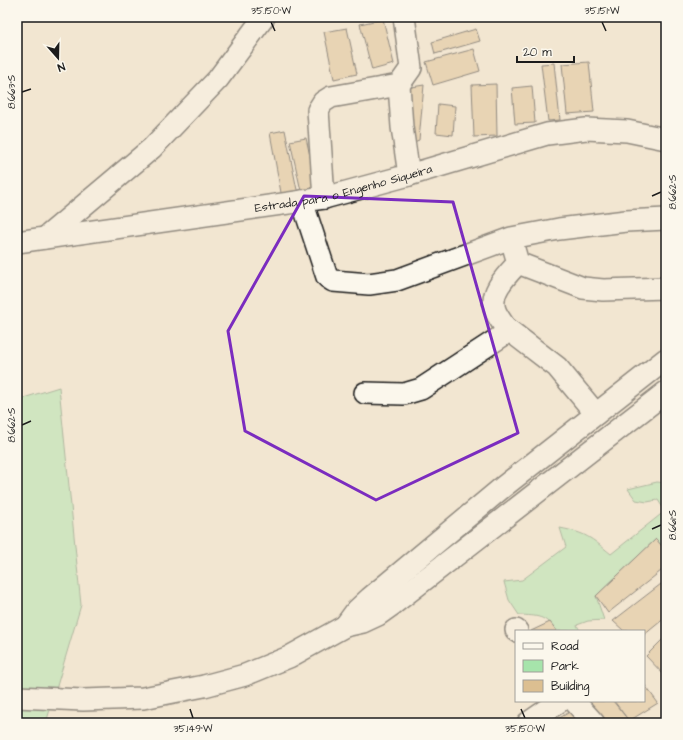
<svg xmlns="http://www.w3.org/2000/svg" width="683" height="740" font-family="'Architects Daughter',sans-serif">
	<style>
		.green { fill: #a6e4ab; stroke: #618064 }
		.building { fill: #dcbf91; stroke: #1c1c1c }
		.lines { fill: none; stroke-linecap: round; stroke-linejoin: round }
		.minor-casing { stroke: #1c1c1c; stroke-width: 24 }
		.minor { stroke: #fbf7ec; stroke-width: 21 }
		.marked { fill: none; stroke: #7b2cbf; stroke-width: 3; stroke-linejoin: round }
		.ticks { fill: none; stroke: #1c1c1c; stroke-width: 1.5 }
		.labels { text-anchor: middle; stroke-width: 4; stroke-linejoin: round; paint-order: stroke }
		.street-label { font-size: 12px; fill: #1c1c1c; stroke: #fbf7ec }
		.neatline { fill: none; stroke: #1c1c1c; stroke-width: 1.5 }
		.ticks-label { font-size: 10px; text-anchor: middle; fill: #1c1c1c }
	</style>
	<rect width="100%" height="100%" fill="#f2e6d1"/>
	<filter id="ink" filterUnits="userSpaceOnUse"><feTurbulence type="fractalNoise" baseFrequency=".025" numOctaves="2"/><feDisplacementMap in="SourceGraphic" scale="8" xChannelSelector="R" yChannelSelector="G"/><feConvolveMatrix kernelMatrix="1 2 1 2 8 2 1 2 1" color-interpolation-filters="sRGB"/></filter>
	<g filter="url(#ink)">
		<g class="green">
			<polygon points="59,387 81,605 46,723 17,723 17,400"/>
			<path d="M657,482L666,483V551L656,539L596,596L604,620L588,621L577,625L580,631H557C544,615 538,616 519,615L509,600L504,582L522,580L566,547L560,528C586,533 590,537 611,554L665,511L658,500L647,502L636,500L628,489Z"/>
		</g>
		<g class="building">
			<polygon points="383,19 394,64 372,70 360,24"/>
			<polygon points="347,28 357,74 334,79 324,32"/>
			<polygon points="476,29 480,41 435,54 432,42"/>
			<polygon points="474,49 480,71 433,85 426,62"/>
			<polygon points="589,62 594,112 567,114 562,64"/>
			<polygon points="554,63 560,120 548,121 541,64"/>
			<polygon points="496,84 497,136 474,137 472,85"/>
			<polygon points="424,85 419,140 414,142 406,88"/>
			<polygon points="532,86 535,123 515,124 512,88"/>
			<polygon points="438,104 455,106 453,135 436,133"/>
			<polygon points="285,130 298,195 282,198 270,133"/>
			<polygon points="306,138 317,188 301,191 290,141"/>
			<polygon points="656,539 666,551 666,567 608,613 596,596"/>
			<polygon points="661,584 666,590 666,617 644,635 644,631 624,631 613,621"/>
			<polygon points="550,622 557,631 531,631"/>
			<polygon points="666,636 666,675 665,676 646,656"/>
			<polygon points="644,684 658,703 629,721 614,701 644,701"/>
			<polygon points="587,701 613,701 629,721 628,723 606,723"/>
			<polygon points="573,710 579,723 551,723"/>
		</g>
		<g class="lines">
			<g class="minor-casing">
				<g id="minor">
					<polyline points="404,17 411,68 399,85 402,127 409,175"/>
					<polyline points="324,198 318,110 323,102 331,97 399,85"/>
					<polyline points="302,201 327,277 333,281 369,284 397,280 511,238 559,229 626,221 666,219"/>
					<polyline points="45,238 152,148 218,79 264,17"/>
					<path id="s1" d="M17,242L324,198L409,175L547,134L586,129L627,131L666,139"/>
					<polyline points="514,249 518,263 583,288 603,290 666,288"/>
					<polyline points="505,327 557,367 596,414"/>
					<path d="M365,393L404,394L421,389L502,336L505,327C502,322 497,316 495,310C489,292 507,275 518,263"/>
					<polyline points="345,626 356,611 370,598 503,487 666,359"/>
					<polyline points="516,630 517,631"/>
					<polyline points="17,697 83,700 143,698 204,686 245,675 289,657 345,626 363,622 378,615 392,605 666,392"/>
					<polyline points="574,701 594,723"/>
					<polyline points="528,723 560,701"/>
				</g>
			</g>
			<use href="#minor" class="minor"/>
		</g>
	</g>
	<path d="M0 0H683V740H0ZM304,196L453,202L518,433L376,500L245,431L228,331Z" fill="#f2e6d1" fill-opacity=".55" fill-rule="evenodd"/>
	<path class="marked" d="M304,196L453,202L518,433L376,500L245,431L228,331Z"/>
	<path class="ticks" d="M271,22L275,31M602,22L606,31M22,92L31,89M652,196L661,192M22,425L31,421M652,529L661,525M190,709L193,718M521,709L525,718"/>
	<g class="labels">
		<g class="street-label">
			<text dy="4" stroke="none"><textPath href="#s1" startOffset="331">Estrada para o Engenho Siqueira</textPath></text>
		</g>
	</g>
	<rect width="683" height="740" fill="none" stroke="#fbf7ec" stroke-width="44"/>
	<rect x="515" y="630" width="130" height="72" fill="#fbf7ec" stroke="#a29f99"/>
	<rect x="523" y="643" width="20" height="6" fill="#fbf7ec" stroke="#a29f99"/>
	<text x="551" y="650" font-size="12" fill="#1c1c1c">Road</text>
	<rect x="523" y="660" width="20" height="12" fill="#a6e4ab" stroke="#a29f99"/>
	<text x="551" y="670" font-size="12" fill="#1c1c1c">Park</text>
	<rect x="523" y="680" width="20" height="12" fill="#dcbf91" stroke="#a29f99"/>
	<text x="551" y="690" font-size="12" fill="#1c1c1c">Building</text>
	<g transform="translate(58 58) rotate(160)" stroke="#fbf7ec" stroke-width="3" paint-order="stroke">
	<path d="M0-3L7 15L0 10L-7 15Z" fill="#1c1c1c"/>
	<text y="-6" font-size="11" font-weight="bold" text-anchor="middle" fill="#1c1c1c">N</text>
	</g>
	<path d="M517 56v6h57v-6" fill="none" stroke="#1c1c1c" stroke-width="2"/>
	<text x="523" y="56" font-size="12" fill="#1c1c1c" stroke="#fbf7ec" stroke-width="3" paint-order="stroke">20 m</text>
	<rect x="22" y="22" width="639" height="696" class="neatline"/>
	<g class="ticks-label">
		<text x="271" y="14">35.150°W</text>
		<text x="602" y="14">35.151°W</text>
		<text transform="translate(11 92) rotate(-90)" y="4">8.663°S</text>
		<text transform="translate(672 192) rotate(-90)" y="4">8.662°S</text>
		<text transform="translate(11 425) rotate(-90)" y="4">8.662°S</text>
		<text transform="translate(672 525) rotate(-90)" y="4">8.661°S</text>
		<text x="193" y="732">35.149°W</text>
		<text x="525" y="732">35.150°W</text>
	</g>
</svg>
